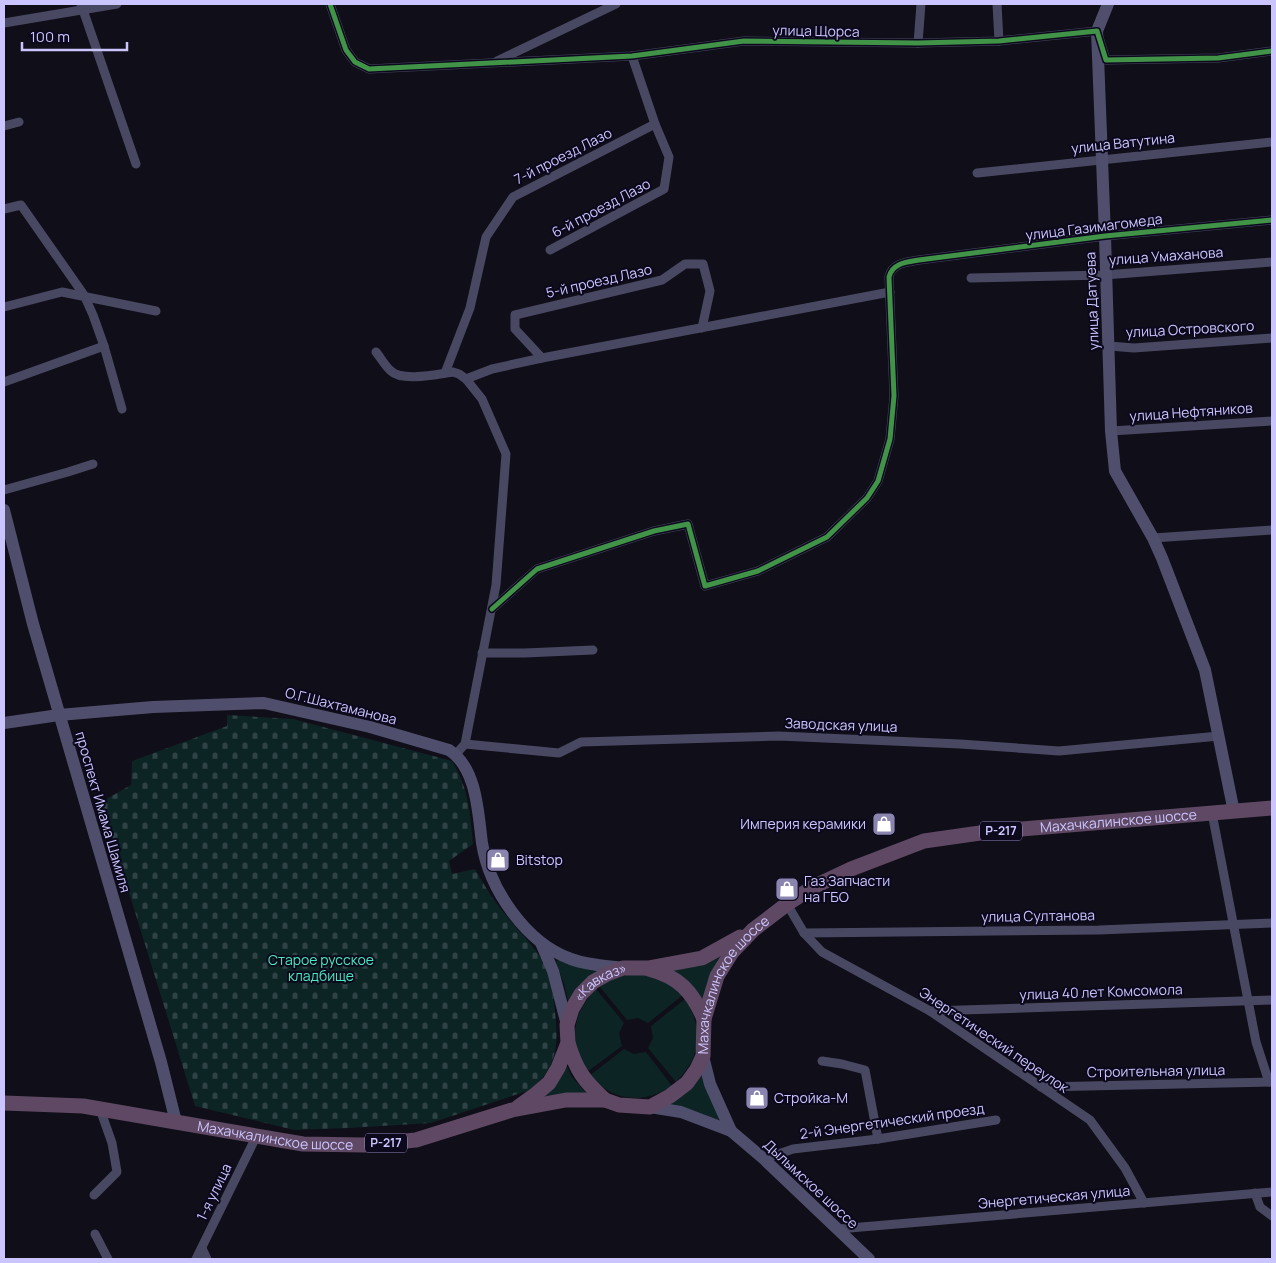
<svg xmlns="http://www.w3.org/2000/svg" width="1276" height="1263" font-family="Manrope,sans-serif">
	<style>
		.green { fill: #0d2424 }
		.cemetery { fill: url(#cemetery-stones) }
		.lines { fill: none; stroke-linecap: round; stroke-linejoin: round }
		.street { stroke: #484862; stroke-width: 9 }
		.secondary { stroke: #4f4f6d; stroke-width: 12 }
		.highway { stroke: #5f4863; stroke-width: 15 }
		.cycleway-casing { stroke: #0c091d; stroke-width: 8 }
		.cycleway { stroke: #419447; stroke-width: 5 }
		.labels { text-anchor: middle; stroke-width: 4; stroke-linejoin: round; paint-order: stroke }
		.shield { fill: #0c091d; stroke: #928dbb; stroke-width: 1 }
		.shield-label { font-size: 12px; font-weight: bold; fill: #cbc5ff }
		.street-label { font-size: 14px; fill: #cbc5ff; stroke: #0c091d }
		.poi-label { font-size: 14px; fill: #cbc5ff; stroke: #0c091d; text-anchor: start }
		.park-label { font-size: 14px; fill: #47e9bd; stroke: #0c091d }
	</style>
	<defs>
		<pattern id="cemetery-stones" width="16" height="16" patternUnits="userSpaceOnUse" patternTransform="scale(1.25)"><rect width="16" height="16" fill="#0d2424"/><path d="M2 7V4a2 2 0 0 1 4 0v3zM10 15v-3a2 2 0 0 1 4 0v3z" fill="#2f4245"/></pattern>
	</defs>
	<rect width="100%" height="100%" fill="#100e18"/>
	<g class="green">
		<polygon points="729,948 705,1007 671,969"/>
		<polygon points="559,959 600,970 569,1005 564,984 556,962"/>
		<path d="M631,974C654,974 666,981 683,995L648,1023L638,1018L627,1020L600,987L609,980Z"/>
		<path d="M596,989L624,1023L619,1033L622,1046L587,1072C568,1042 572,1014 596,989Z"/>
		<path d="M685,999C704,1029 701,1057 676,1082L648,1048L653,1038L651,1026Z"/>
		<path d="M624,1049L634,1054L646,1052L672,1086C642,1105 614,1101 589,1076Z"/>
		<polygon points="565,1060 571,1076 588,1095 535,1102"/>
		<polygon points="703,1069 720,1117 718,1120 696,1111 665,1106 687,1092"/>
	</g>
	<path class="cemetery" d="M227,715L293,719L452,761C469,789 470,813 473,844L449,861L452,874L475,869C484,885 493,900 505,914C516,928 529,941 539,955C549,969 552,986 554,1003C558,1039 561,1065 530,1090L431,1123L348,1128L294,1130L195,1106L101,802L131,785L132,761L227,726Z"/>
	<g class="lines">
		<g class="street">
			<polyline points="81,4 136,164"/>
			<polyline points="330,4 346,50 355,62 369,69 632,56 744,41 918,43 999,41 1097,31 1106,60 1218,58 1272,51"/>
			<polyline points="997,4 999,41"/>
			<polyline points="4,23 117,4"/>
			<polyline points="918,43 921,4"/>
			<polyline points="632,56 655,124"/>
			<polyline points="497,61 616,4"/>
			<polyline points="4,126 19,122"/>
			<polyline points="977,173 1272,142"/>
			<polyline points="4,209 21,205 84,295 93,315 104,346 122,409"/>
			<polyline points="971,278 1105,275 1272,262"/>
			<polyline points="4,307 62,292 156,311"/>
			<polyline points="1109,346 1134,348 1272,338"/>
			<path d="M376,352C381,358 385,366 391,371C402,382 438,374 453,372L459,374L466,379L482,399L506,454L496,585L465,744L456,754"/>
			<polyline points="542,358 515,329 515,315 662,280 685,264 703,264 710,291 702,328"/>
			<polyline points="445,373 470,308 486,237 513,197 655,124 669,157 664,189 550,250"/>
			<polyline points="466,379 492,369 542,358 890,292"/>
			<polyline points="4,382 104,346"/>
			<polyline points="1111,431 1272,421"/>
			<polyline points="4,490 68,472 93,464"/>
			<polyline points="1153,538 1272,530"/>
			<path d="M492,609L537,569L654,531L688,524L705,586L758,571L827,537L867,498L878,481L890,439L894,396L889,277C892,263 907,262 919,260L1105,236L1272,220"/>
			<polyline points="482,653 525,653 593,650"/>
			<polyline points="465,744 559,753 581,742 779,736 960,744 1059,751 1219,736"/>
			<polyline points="1212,813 1256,1042 1269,1082"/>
			<polyline points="787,904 804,933 822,952 930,1011 1090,1120 1125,1168 1144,1203"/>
			<polyline points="804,933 1099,930 1272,923"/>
			<polyline points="930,1011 1272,1000"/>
			<polyline points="822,1061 842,1064 865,1070 878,1139"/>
			<polyline points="1041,1087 1272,1082"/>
			<polyline points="764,1159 793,1149 878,1139 996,1120"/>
			<polyline points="1255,1193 1260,1207 1272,1216"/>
			<polyline points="94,1195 117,1172 112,1143 100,1109"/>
			<polyline points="838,1229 1272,1192"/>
			<polyline points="95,1234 108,1259"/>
			<polyline points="202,1248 207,1259"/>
			<polyline points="196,1259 256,1137"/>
		</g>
		<g class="secondary">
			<polyline points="1108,4 1097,31 1105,236 1111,431 1115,471 1153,538 1162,558 1205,670 1234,812"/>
			<polyline points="4,510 33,624 161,1062 176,1122"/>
			<path d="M4,723L59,715L153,707L264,703L370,727L449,750C477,768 478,813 482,843C489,889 526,943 571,959C587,965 607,966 623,968"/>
			<polyline points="541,943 553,971 567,1025"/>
			<polyline points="703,1056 710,1084 731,1131"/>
			<polyline points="650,1107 681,1112 731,1131 764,1159 869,1259"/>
		</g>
		<g class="highway">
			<path d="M649,969C679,977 692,991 704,1019"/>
			<path d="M568,1043C576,1070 584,1081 605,1100"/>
			<path id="s1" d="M4,1103L83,1106L303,1144L364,1145L416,1140L512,1110L566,1100H605L619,1105L650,1107L670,1096L687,1083L697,1069L703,1056L704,1019L717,976L732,952L753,930L787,904L813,887L851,869L924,841L987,832L1272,808"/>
			<path id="s2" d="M518,1107L536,1094L549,1083L558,1068L568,1043L567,1025L572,1009L581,994L593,982L607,974L623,968H648L702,958L740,937"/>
		</g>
		<g class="cycleway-casing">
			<g id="cycleway">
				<polyline points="330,4 346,50 355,62 369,69 632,56 744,41 918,43 999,41 1097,31 1106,60 1218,58 1272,51"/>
				<path d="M492,609L537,569L654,531L688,524L705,586L758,571L827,537L867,498L878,481L890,439L894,396L889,277C892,263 907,262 919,260L1105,236L1272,220"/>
			</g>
		</g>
		<use href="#cycleway" class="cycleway"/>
	</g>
	<defs>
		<g id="shop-square" transform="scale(1.25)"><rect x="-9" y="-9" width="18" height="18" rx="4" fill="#8a85ae" stroke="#0c091d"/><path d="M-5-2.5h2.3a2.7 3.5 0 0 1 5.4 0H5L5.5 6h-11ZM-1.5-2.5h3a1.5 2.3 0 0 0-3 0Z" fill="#fff"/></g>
	</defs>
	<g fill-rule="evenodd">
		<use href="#shop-square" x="884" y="824"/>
		<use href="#shop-square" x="498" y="860"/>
		<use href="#shop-square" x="787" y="889"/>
		<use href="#shop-square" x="757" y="1098"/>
	</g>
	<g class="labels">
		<g class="shield">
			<rect x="980" y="821.5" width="42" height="19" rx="4"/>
			<rect x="365" y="1133.5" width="42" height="19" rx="4"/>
		</g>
		<g class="shield-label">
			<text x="1001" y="835">Р-217</text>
			<text x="386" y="1147">Р-217</text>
		</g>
		<g class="street-label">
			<text transform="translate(816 31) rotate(1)" y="5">улица Щорса</text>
			<text transform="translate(1123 143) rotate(-6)" y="5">улица Ватутина</text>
			<text transform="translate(563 156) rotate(-27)" y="5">7-й проезд Лазо</text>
			<text transform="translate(601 208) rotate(-28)" y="5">6-й проезд Лазо</text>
			<text transform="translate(1094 227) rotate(-7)" y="5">улица Газимагомеда</text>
			<text transform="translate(1166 256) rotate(-4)" y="5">улица Умаханова</text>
			<text transform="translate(599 281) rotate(-13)" y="5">5-й проезд Лазо</text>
			<text transform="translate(1092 301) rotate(-92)" y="5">улица Датуева</text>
			<text transform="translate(1190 329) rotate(-3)" y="5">улица Островского</text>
			<text transform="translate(1191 412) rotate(-4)" y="5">улица Нефтяников</text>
			<text transform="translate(341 706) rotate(14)" y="5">О.Г.Шахтаманова</text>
			<text transform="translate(841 725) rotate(2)" y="5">Заводская улица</text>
			<text transform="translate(103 812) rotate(74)" y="5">проспект Имама Шамиля</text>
			<text dy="5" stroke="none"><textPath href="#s1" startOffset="1262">Махачкалинское шоссе</textPath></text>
			<text transform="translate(1038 916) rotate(-1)" y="5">улица Султанова</text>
			<text dy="5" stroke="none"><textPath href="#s2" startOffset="159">«Кавказ»</textPath></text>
			<text dy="5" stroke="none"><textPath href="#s1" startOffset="812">Махачкалинское шоссе</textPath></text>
			<text transform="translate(1101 992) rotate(-2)" y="5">улица 40 лет Комсомола</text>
			<text transform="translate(994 1040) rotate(34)" y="5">Энергетический переулок</text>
			<text transform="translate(1156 1071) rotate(-1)" y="5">Строительная улица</text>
			<text transform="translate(892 1121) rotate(-8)" y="5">2-й Энергетический проезд</text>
			<text dy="5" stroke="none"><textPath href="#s1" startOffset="274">Махачкалинское шоссе</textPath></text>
			<text transform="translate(811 1184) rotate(43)" y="5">Дылымское шоссе</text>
			<text transform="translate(214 1192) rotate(-64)" y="5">1-я улица</text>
			<text transform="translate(1054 1197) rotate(-5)" y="5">Энергетическая улица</text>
		</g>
		<g class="poi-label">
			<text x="866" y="829" text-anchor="end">Империя керамики</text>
			<text x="516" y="865">Bitstop</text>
			<text x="804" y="886">Газ Запчасти<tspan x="804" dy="16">на ГБО</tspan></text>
			<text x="774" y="1103">Стройка-М</text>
		</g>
		<g class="park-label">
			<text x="321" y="965">Старое русское<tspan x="321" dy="16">кладбище</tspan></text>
		</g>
	</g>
	<rect width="1276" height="1263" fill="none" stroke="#cbc5ff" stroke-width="10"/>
	<path d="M22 42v8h105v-8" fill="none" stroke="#cbc5ff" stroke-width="2.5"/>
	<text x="30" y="42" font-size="15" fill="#cbc5ff" stroke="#0c091d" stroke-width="4" paint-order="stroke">100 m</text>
</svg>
